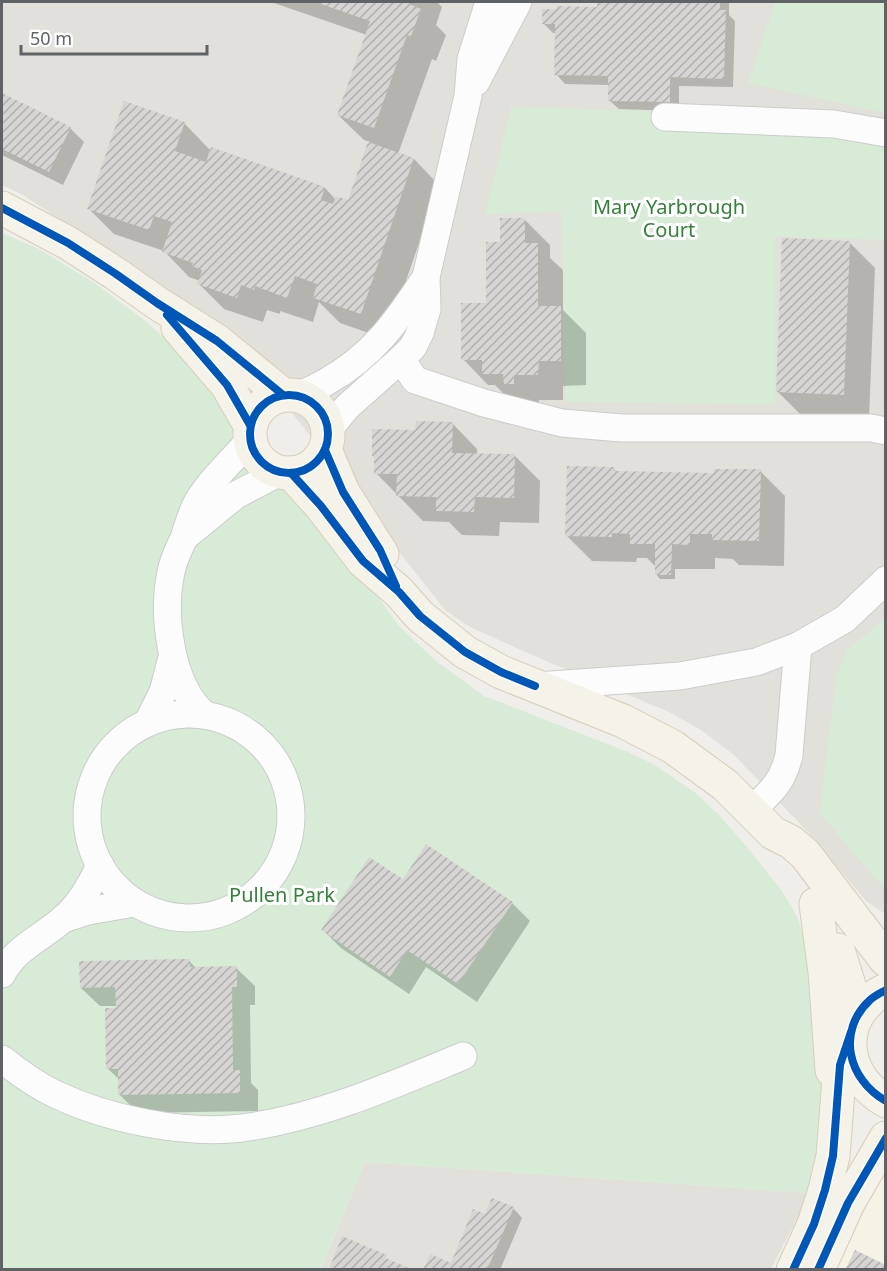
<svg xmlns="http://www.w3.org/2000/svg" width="887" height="1271" font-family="'Noto Sans',sans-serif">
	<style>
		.commercial { fill: #f7f3e4 }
		.education { fill: #e2e0da }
		.green { fill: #d8ebd6 }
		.shadow { fill: #0003 }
		.building { fill: url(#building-hatch) }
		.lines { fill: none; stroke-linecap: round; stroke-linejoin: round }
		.minor-casing { stroke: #cbcccc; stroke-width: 29 }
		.major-casing { stroke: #d7ceb8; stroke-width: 35 }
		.minor { stroke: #fdfcfc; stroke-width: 27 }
		.major { stroke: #f4f2e9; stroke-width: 33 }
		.cycleway-casing { stroke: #fff; stroke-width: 11 }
		.cycleway { stroke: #0057b8; stroke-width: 8 }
		.labels { text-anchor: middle; stroke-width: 6; stroke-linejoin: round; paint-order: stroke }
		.park-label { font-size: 20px; fill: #348238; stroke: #fff }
	</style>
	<defs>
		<pattern id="building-hatch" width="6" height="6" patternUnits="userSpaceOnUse" patternTransform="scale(1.5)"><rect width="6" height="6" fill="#d6d5d3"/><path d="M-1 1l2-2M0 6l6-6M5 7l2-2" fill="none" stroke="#b1b0af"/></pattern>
	</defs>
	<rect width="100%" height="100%" fill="#efeeea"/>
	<polygon class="commercial" points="885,1174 885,1269 836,1270 883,1176"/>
	<g class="education">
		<polygon points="2,2 885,2 885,914 866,901 806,830 734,755 701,730 669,712 532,655 470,627 445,610 377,524 357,494 230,336 212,320 23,195 2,185"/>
		<polygon points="365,1162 810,1193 771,1269 320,1270"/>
	</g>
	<g class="green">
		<polygon points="775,2 885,2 885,113 748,83"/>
		<polygon points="511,107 791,115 885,136 885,240 775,236 775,404 566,402 561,211 485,214"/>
		<polygon points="2,233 39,249 93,282 144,320 197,366 238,424 322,517 398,625 436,661 484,696 628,752 655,765 697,794 719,815 752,853 782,891 796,915 814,960 825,1108 810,1193 365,1162 320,1269 2,1270"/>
		<polygon points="885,619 885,890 820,813 836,677 847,650"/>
	</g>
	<g class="shadow">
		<polygon points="271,2 437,2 442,7 436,25 446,35 436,61 432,59 398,154 414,159 439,185 386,339 340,323 319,302 313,322 280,311 280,314 267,310 263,322 224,309 199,284 200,281 189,277 164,251 114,234 89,209 184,123 211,151 325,188 336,200 349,202 370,142 364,140 338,115 367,35"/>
		<polygon points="598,2 729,2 729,15 735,21 733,87 679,86 679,111 619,109 609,100 610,85 565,84 556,74 557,33 553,33 544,24 598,9"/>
		<polygon points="2,95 70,128 84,142 63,185 2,155"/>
		<polygon points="525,220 550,245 550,258 563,270 563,310 586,333 586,385 563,386 563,400 539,400 539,409 509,399 495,385 488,385 463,359 488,305 501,243"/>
		<polygon points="850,243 875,268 869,419 803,417 778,392"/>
		<polygon points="452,423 477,449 477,455 514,455 540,481 539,523 500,522 499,536 462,535 449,522 423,521 376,473 376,458 373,456 417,431"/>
		<polygon points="614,469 617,472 715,474 760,471 785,496 784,566 739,565 733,559 715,558 715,569 675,569 675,579 660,579 656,574 656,567 647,558 637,558 636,562 592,561 567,536"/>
		<polygon points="403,881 512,903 530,921 477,1002 426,967 409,994 341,948 323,930"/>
		<polygon points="189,961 197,969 236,968 255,986 255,1005 250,1005 251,1083 258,1090 258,1111 138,1113 120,1095 120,1080 107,1068 117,1006 100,1006 81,988"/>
		<polygon points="513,1208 522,1218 500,1270 425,1270 451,1265 486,1216"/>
	</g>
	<g class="building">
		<polygon points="315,2 410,2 409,4 421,9 411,36 407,35 374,128 337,115 370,21"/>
		<polygon points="597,2 720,2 720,10 726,10 724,79 670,77 670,102 608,101 608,76 554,75 555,24 542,24 542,9 556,9 556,6 597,7"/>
		<polygon points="2,93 71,127 49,172 2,149"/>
		<polygon points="124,101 185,122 175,151 206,162 211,147 325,187 321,200 333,204 336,196 348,200 368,142 414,158 361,314 313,298 317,284 295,276 287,298 255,286 254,290 241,285 237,298 197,284 202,270 192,266 193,263 162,252 172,222 154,216 149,230 87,209"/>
		<polygon points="500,218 525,218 525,243 538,243 538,306 561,306 561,361 539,361 538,375 514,375 514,384 504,384 503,374 482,374 482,360 461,360 461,303 486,303 486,242 500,242"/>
		<polygon points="782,238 850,241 844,395 776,392"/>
		<polygon points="416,421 453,422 452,453 515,454 514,498 475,497 474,512 436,511 436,497 396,496 397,474 374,474 374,456 372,456 372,429 415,430"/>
		<polygon points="567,466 614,467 614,471 714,473 714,469 761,469 759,541 712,540 712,534 690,534 690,545 672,544 671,575 655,575 655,544 630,544 630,534 612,533 612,537 565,536"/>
		<polygon points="426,844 513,902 458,984 407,950 390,977 321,930 369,857 403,879"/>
		<polygon points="190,959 190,967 237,966 237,987 232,987 233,1070 240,1070 240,1093 118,1095 118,1069 106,1069 105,1008 116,1008 115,987 80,988 79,961"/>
		<polygon points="492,1198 514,1207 487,1270 423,1270 430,1254 451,1263 473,1209 485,1214"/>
		<polygon points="342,1236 387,1255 386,1258 413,1270 329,1269"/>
		<polygon points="855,1250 886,1265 886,1270 845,1270"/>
	</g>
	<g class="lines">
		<g class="minor-casing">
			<g id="minor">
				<polyline points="476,82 518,2"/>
				<polyline points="665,117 834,124 886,133"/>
				<polyline points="401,359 415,380 484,403 562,423 622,428 871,428 886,431"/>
				<path d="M296,395C308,393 317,387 326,382C373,356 398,320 426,277"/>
				<polyline points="329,429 347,407 401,359 413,347 420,333 427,309 426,277 468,96 471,59 489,2"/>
				<polyline points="187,535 236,495 280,472"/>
				<polyline points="536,686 680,676 756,662 798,646 845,619 886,580"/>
				<path d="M204,714C170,685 162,614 171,572C173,560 179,549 184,538C188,526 191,514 197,503C210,480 233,460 250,440"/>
				<circle cx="189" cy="816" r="102"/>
				<polyline points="148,722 163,692 172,657"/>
				<path d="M752,810C771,792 783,782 789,755L798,646"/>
				<polyline points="63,919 88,911 134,903"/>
				<path d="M2,974C15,948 42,938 63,919C80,905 91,885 100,865"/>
				<path d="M2,1059C18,1072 36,1085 55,1094C107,1119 184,1135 242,1128C319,1118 393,1085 463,1056"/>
			</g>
		</g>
		<g class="major-casing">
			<g id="major">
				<polyline points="2,208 68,243 116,274 157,303 217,341 282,394"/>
				<polyline points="178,328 227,385 250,425"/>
				<circle cx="289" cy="434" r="39"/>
				<polyline points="325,450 343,492 382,554"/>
				<polyline points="291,473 321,506 363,561 399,592 420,616 465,652 501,672 623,721 673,747 725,785 773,833 791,842 805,854 886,960"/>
				<polyline points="816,904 825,972 832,1070"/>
				<polyline points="838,950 858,1014"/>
				<path d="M886,990C880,993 874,996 870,1000C836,1031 848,1080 886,1101"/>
				<polyline points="793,1270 814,1224 825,1190 833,1156 840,1065 851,1032"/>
				<polyline points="818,1270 848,1203 886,1138"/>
			</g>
		</g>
		<use href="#minor" class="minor"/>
		<use href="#major" class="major"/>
		<g class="cycleway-casing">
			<g id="cycleway">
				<polyline points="2,208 68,243 116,274 157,303 217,341 282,394"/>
				<polyline points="167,315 227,385 250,425"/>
				<circle cx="289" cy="434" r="39"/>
				<polyline points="325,450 343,492 380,550 396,586"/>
				<polyline points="291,473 321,506 363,561 399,592 420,616 465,652 501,672 535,686"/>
				<path d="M886,990C880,993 874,996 870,1000C836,1031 848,1080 886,1101"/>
				<polyline points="793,1270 814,1224 825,1190 833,1156 840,1065 851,1032"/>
				<polyline points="818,1270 848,1203 886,1138"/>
			</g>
		</g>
		<use href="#cycleway" class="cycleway"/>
	</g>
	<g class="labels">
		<g class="park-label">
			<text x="669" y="214">Mary Yarbrough<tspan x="669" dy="23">Court</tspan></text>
			<text x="282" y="902">Pullen Park</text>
		</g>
	</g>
	<rect width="887" height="1271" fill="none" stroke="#5f6368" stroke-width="6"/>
	<path d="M21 45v9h186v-9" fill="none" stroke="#5f6368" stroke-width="3"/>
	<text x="30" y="45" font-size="18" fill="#5f6368" stroke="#ffffff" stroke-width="4.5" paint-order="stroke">50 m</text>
</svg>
